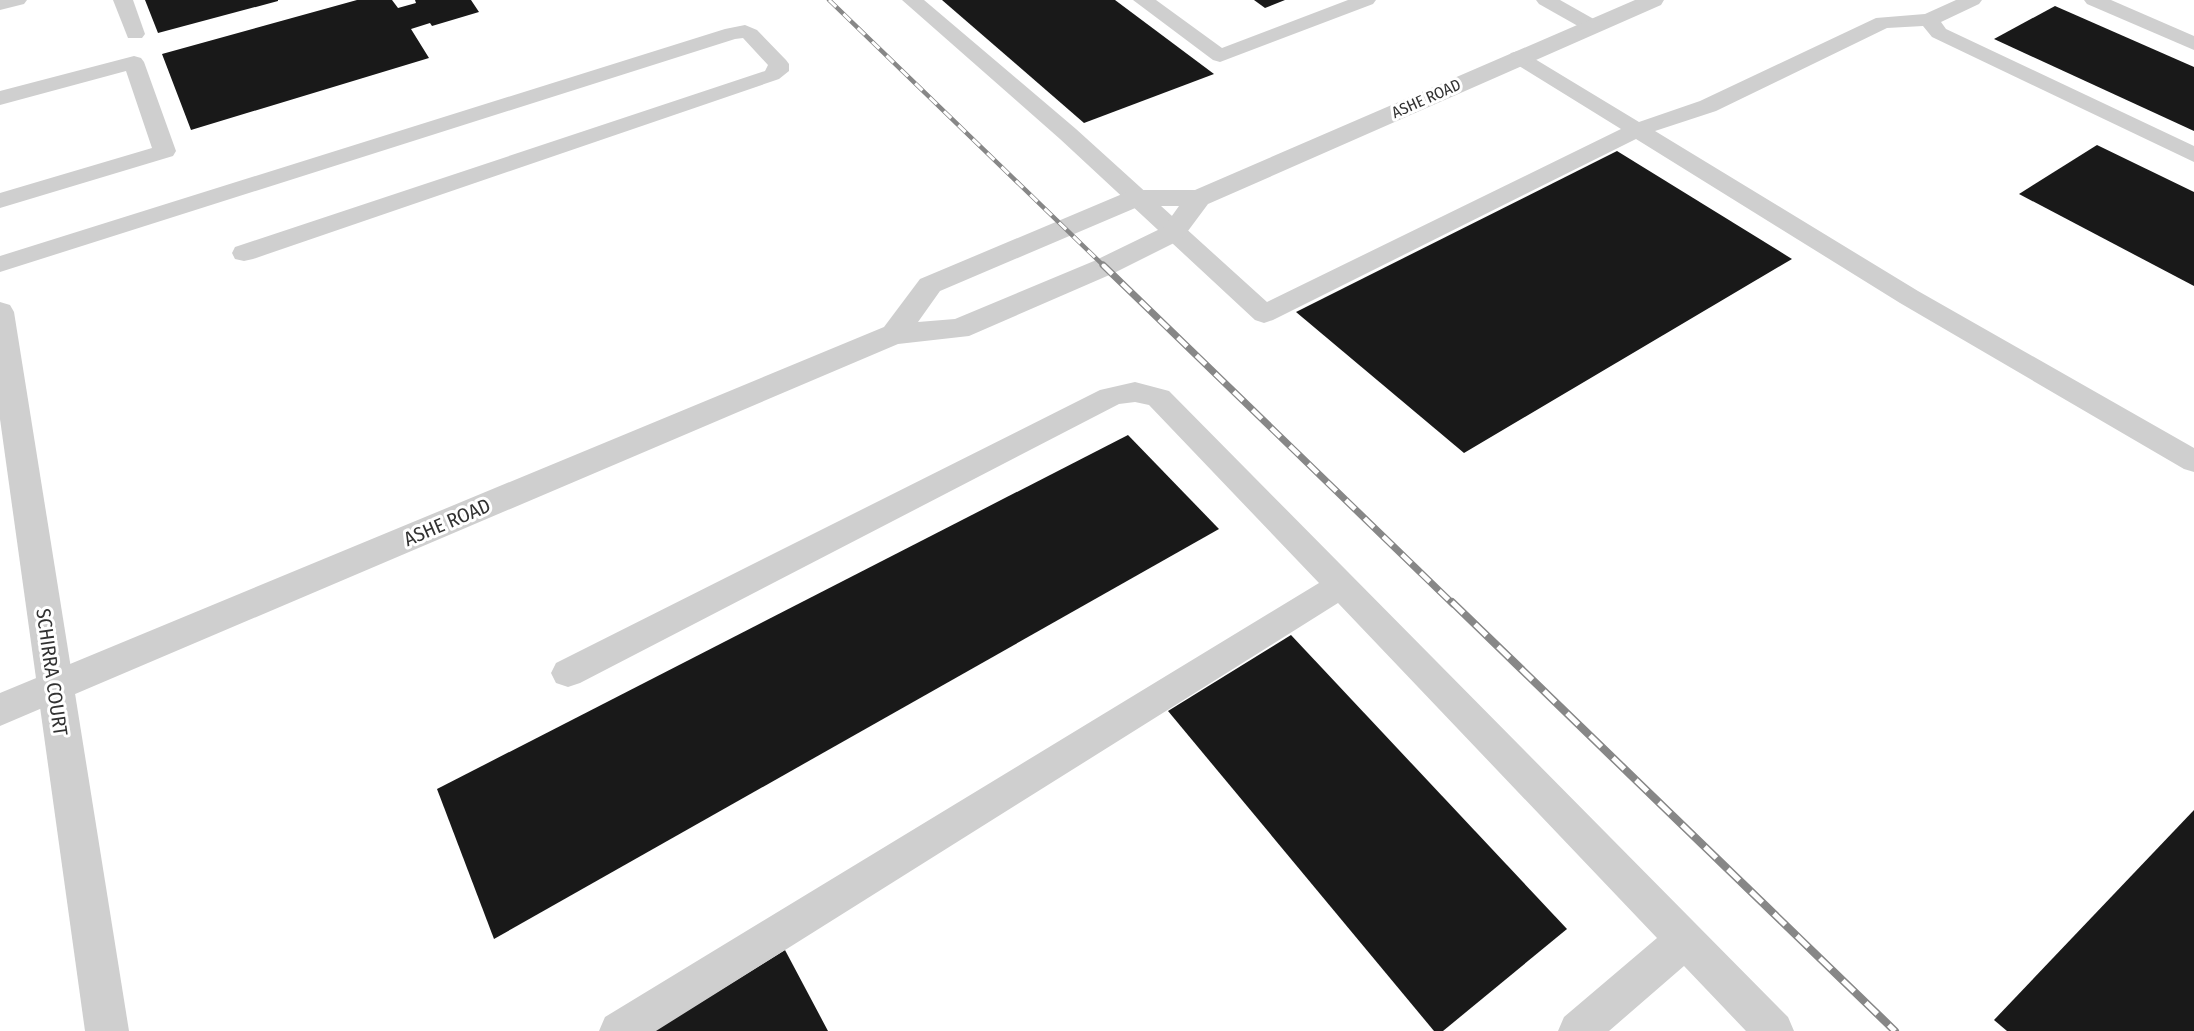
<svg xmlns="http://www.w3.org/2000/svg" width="2194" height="1031" font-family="'Fira Sans Condensed',sans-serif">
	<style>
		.building { fill: #191919 }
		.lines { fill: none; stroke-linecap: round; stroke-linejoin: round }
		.service { fill: #cfcfcf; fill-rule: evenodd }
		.minor { fill: #cfcfcf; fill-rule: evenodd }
		.tertiary { fill: #cfcfcf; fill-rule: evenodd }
		.rail-far2-casing { stroke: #878787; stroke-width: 4.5 }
		.rail-far1-casing { stroke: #878787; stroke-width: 7 }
		.rail-casing { stroke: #878787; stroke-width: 8 }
		.rail-far2 { stroke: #fff; stroke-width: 3; stroke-dasharray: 10; stroke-linecap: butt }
		.rail-far1 { stroke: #fff; stroke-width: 4.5; stroke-dasharray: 13; stroke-linecap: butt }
		.rail { stroke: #fff; stroke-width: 5; stroke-dasharray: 16; stroke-linecap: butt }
		.labels { text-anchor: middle; stroke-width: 6; stroke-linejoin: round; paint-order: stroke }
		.far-street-label { font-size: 16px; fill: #323232; stroke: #fff }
		.street-label { font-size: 20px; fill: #323232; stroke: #fff }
	</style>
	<rect width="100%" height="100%" fill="#fff"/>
	<g class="building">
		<polygon points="145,0 278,0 278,1 158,33"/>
		<polygon points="357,0 392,0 398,8 416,3 415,0 471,0 479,12 432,26 430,23 411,29 429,58 191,130 162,54"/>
		<polygon points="942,0 1115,0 1214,74 1084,123"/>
		<polygon points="1254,0 1285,0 1265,8"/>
		<polygon points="2055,6 2194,67 2194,131 1994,39"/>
		<polygon points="2097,145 2194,192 2194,286 2019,194"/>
		<polygon points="1617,151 1792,259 1464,453 1296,312"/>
		<polygon points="1128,435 1219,529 494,939 437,789"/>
		<polygon points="1291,635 1567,929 1443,1031 1434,1031 1168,711"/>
		<polygon points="2194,810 2194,1031 2007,1031 1994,1020"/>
		<polygon points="785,950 828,1031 654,1031"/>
	</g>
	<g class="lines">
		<g class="service">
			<polygon points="0,0 27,0 24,4 0,10"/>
			<polygon points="113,0 133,0 145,34 142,38 128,38"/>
			<polygon points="902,0 924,0 1076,129 1267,302 1621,129 1511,61 1508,57 1511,53 1518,51 1525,53 1639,122 1700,101 1876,18 1925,14 1956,0 1982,0 1979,4 1941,22 1946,29 2194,146 2194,162 1932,37 1923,26 1887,28 1716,111 1655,131 1918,291 2194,448 2194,472 2184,469 1900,303 1636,139 1273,320 1264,323 1255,320 1060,139"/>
			<polygon points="1133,0 1156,0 1222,48 1348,0 1376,0 1373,4 1220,62 1213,60"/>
			<polygon points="1536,0 1560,0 1599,22 1602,26 1599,30 1585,30 1539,4"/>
			<polygon points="2084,0 2111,0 2194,36 2194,50 2087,4"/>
			<polygon points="745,25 757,30 786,60 789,64 789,71 779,79 253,259 244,261 235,259 232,253 235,247 765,71 768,65 743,38 735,39 0,272 0,256 725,29"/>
			<polygon points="134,56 141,58 144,62 176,151 173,156 0,208 0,193 152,148 126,71 0,105 0,91"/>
			<polygon points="1135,382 1169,391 1788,1017 1794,1031 1746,1031 1684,966 1609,1031 1558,1031 1564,1017 1657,938 1338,603 656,1031 599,1031 605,1017 1319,583 1149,405 1135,402 1119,404 580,683 568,687 556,683 551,673 556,663 1100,390"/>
		</g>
		<polygon class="minor" points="0,302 10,305 14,312 129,1031 85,1031 0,419"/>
		<path class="tertiary" d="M1635,0H1664L1661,5L1208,204L1182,239L1114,273L969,336L898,344L0,726V693L884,327L920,279L1127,192L1136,190H1195ZM1140,206H1179L1164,227L1094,261L955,319L918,322L940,291Z"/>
		<g class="rail-far2-casing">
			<polyline id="rail-far2" points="829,0 1105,267"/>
		</g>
		<g class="rail-far1-casing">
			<polyline id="rail-far1" points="1103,265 1453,604"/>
		</g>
		<g class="rail-casing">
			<polyline id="rail" points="1452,602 1895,1031"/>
		</g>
		<use href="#rail-far2" class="rail-far2"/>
		<use href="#rail-far1" class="rail-far1"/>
		<use href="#rail" class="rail"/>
	</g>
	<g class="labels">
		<g class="far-street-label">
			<text transform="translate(1426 98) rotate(-24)" y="6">ASHE ROAD</text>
		</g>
		<g class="street-label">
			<text transform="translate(447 522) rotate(-23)" y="7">ASHE ROAD</text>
			<text transform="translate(52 672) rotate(82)" y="7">SCHIRRA COURT</text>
		</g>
	</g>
</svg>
